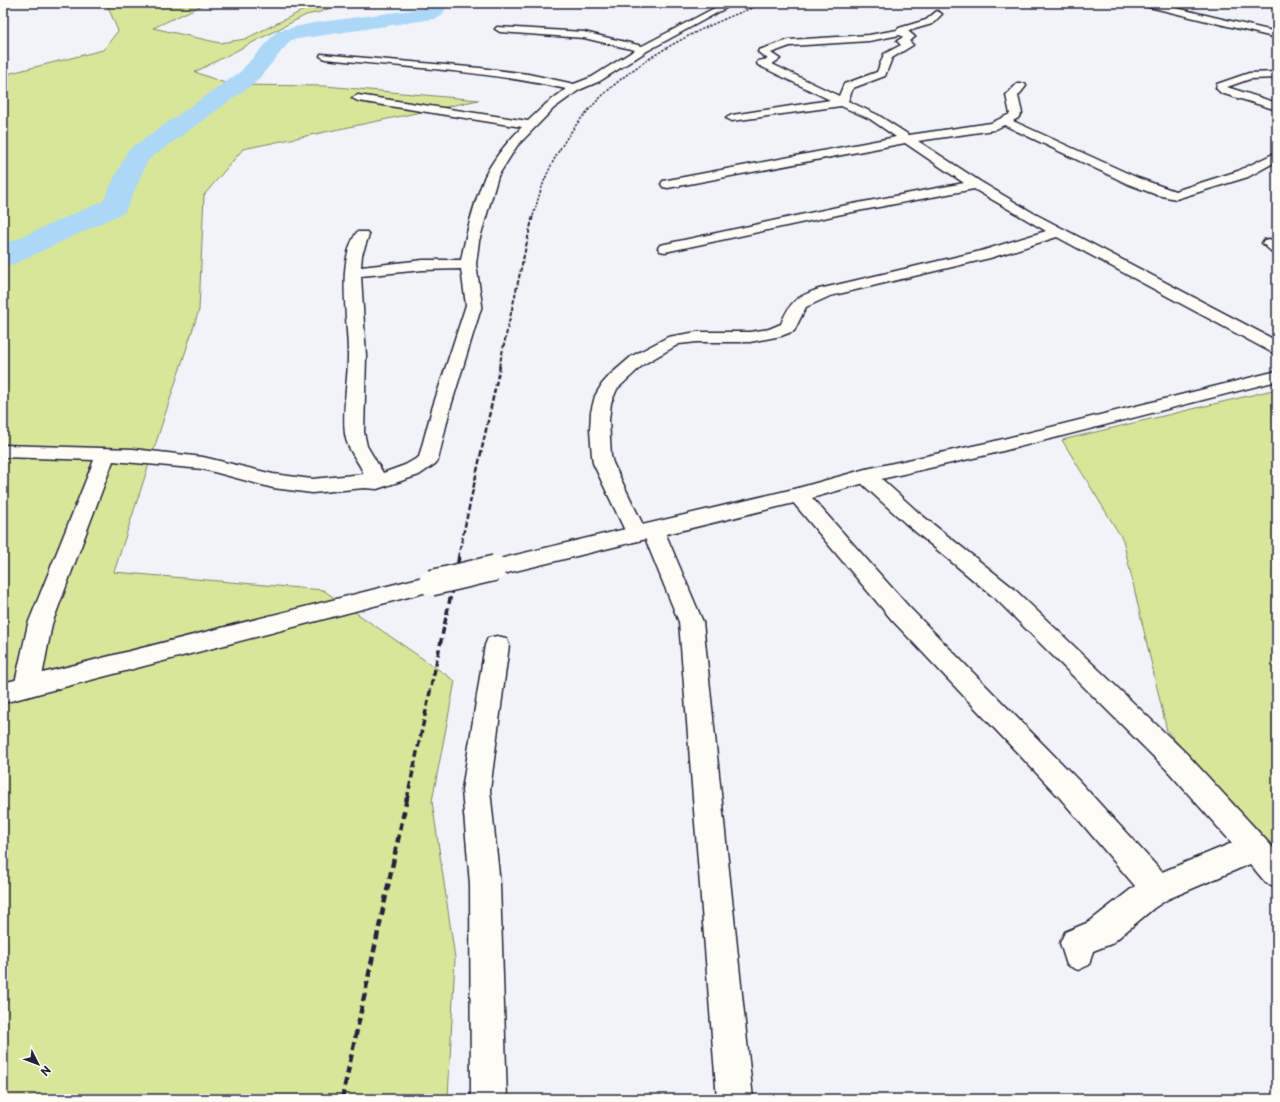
<svg xmlns="http://www.w3.org/2000/svg" width="1280" height="1102" font-family="'Playpen Sans',sans-serif">
	<style>
		.green { fill: #d8e69a; stroke: #7d846a }
		.lines { fill: none; stroke-linecap: round; stroke-linejoin: round }
		.river { fill: #acd7f7; fill-rule: evenodd }
		.minor-casing { stroke: #22223b; stroke-width: 3 }
		.tertiary-casing { stroke: #22223b; stroke-width: 3 }
		.minor { fill: #fdfcf7; fill-rule: evenodd }
		.tertiary { fill: #fdfcf7; fill-rule: evenodd }
		.rail-far4 { stroke: #22223b; stroke-width: 1.5; stroke-dasharray: 2.5 1.5; stroke-linecap: butt }
		.rail-far3 { stroke: #22223b; stroke-width: 2; stroke-dasharray: 4.5 2; stroke-linecap: butt }
		.rail-far2 { stroke: #22223b; stroke-width: 2.5; stroke-dasharray: 5.5 2.5; stroke-linecap: butt }
		.rail-far1 { stroke: #22223b; stroke-width: 3.5; stroke-dasharray: 7 3.5; stroke-linecap: butt }
		.rail { stroke: #22223b; stroke-width: 4.5; stroke-dasharray: 8 4.5; stroke-linecap: butt }
		.tertiary-bridge-casing { stroke: #22223b; stroke-width: 28; stroke-linecap: butt }
		.tertiary-bridge { stroke: #fdfcf7; stroke-width: 25 }
	</style>
	<rect width="100%" height="100%" fill="#f0f3f8"/>
	<filter id="ink" filterUnits="userSpaceOnUse"><feTurbulence type="fractalNoise" baseFrequency=".025" numOctaves="2"/><feDisplacementMap in="SourceGraphic" scale="8" xChannelSelector="R" yChannelSelector="G"/><feConvolveMatrix kernelMatrix="1 2 1 2 8 2 1 2 1" color-interpolation-filters="sRGB"/></filter>
	<g filter="url(#ink)">
		<g class="green">
			<polygon points="108,3 207,3 153,28 220,43 245,39 310,7 322,3 343,3 320,12 306,15 195,72 230,85 325,86 479,100 243,149 204,195 199,310 114,572 323,590 455,681 432,801 455,958 448,1099 3,1099 3,75 103,50 118,31 108,7"/>
			<polygon points="1277,389 1277,849 1260,837 1167,731 1123,540 1062,440"/>
		</g>
		<g class="lines">
			<polygon class="river" points="431,3 450,3 440,17 433,19 291,40 256,82 148,160 125,212 14,264 3,266 3,245 103,201 128,150 240,72 277,31 313,23 427,8"/>
			<g class="minor-casing">
				<g id="minor">
					<path d="M724,3H735L647,51L600,81L579,90L554,108L517,146L498,176L479,241L476,264L482,305L450,409L438,460L435,464L419,475L377,489L364,488L312,493L273,488L203,469L113,461L52,624L40,687L36,694L27,697L18,694L14,687L28,624L94,460L3,457V445L133,449L203,457L273,474L312,479L364,474C358,460 347,450 345,434C342,413 348,380 348,358C349,321 335,263 357,232H367L369,235L362,255L361,267L423,260H461C466,234 475,200 485,176C494,158 508,141 522,127L358,101L352,98L358,95L528,121L546,104L566,89C487,71 405,67 325,59L320,56L321,54L480,68L528,74L574,84L592,77L635,50L584,38L500,32L495,29L497,27L584,32L642,46ZM461,269L466,305L432,409L419,457L405,465L383,473L367,446L364,432L366,356L361,276L423,270Z"/>
					<polygon points="1140,3 1155,3 1277,32 1277,38 1141,5"/>
					<path d="M937,11L942,14L932,24L908,31L915,37L909,41L913,45L892,58L885,76L853,88L848,101L878,115L909,135L991,123L1010,114L1006,95L1017,84H1025L1026,86L1018,96L1022,113L1018,118L1013,121L1138,178L1175,191L1238,171L1277,152V161L1248,177L1176,199L1157,195L1128,184L1004,125L994,130L918,141L981,182L1035,214L1277,341V353L1271,352L1057,237L990,258L830,296L806,307L794,331L781,336L750,342H697L679,344L644,364L617,389L611,403L609,420L611,456L613,463L644,527L653,523L661,525L664,530L703,622L753,1099H717L679,622L645,538L637,541L629,539L593,463L592,456L590,430L591,412L595,396L602,384L610,375L632,356L668,337L697,332H750L769,329L781,324C790,301 797,297 819,289L981,251L1046,231L974,189L842,214L665,252L660,251L658,248L660,245L665,244L842,206L964,183L905,143L668,188L663,187L661,184L663,181L668,180L896,137L870,119L841,106L732,121L726,118L732,115L830,100L758,65L757,63L758,61L768,59L758,52L759,50L789,40L869,35L897,30L899,28L926,20ZM900,35L903,37L897,41L901,45L884,54L877,72L844,84L839,96L772,64L780,59L771,53L790,46L869,41Z"/>
					<polygon points="1277,72 1277,78 1250,79 1227,87 1277,103 1277,110 1221,93 1216,88 1217,84 1249,73"/>
					<polygon points="1269,239 1277,242 1277,253 1272,252 1262,243 1264,240"/>
					<polygon points="866,469 873,471 919,513 1012,587 1186,753 1277,852 1277,887 1266,883 1250,864 1168,899 1154,908 1111,944 1093,951 1089,965 1078,970 1067,965 1060,943 1065,932 1089,922 1135,886 1060,798 892,620 791,500 788,495 791,490 798,488 805,490 909,607 1079,781 1162,872 1232,843 1166,769 996,599 905,523 859,481 856,476 859,471"/>
					<polygon points="497,636 506,638 509,645 490,790 500,884 507,1099 471,1099 470,884 462,790 485,645 488,638"/>
				</g>
			</g>
			<g class="tertiary-casing">
				<g id="tertiary">
					<polygon points="1277,371 1277,381 991,454 868,482 798,502 495,576 487,574 484,568 487,562 495,560 798,488 866,469 991,442"/>
					<polygon points="431,575 439,577 442,583 439,589 3,703 3,683"/>
				</g>
			</g>
			<use href="#minor" class="minor"/>
			<use href="#tertiary" class="tertiary"/>
			<path class="rail-far4" d="M533,216C538,200 542,184 549,170C590,81 678,35 765,3"/>
			<polyline class="rail-far3" points="499,367 533,215"/>
			<polyline class="rail-far2" points="458,558 500,366"/>
			<polyline class="rail-far1" points="407,799 459,557"/>
			<polyline class="rail" points="342,1099 407,798"/>
			<g class="tertiary-bridge-casing">
				<polyline id="tertiary-bridge" points="431,583 495,568"/>
			</g>
			<use href="#tertiary-bridge" class="tertiary-bridge"/>
		</g>
	</g>
	<rect width="1280" height="1102" fill="none" stroke="#fdfcf7" stroke-width="16"/>
	<rect x="8" y="8" width="1264" height="1086" fill="none" stroke="#22223b" stroke-width="1.5" filter="url(#ink)"/>
	<g transform="translate(38 1064) rotate(132)" stroke="#fdfcf7" stroke-width="3" paint-order="stroke">
	<path d="M0-3L7 15L0 10L-7 15Z" fill="#22223b"/>
	<text y="-6" font-size="11" font-weight="bold" text-anchor="middle" fill="#22223b">N</text>
	</g>
</svg>
